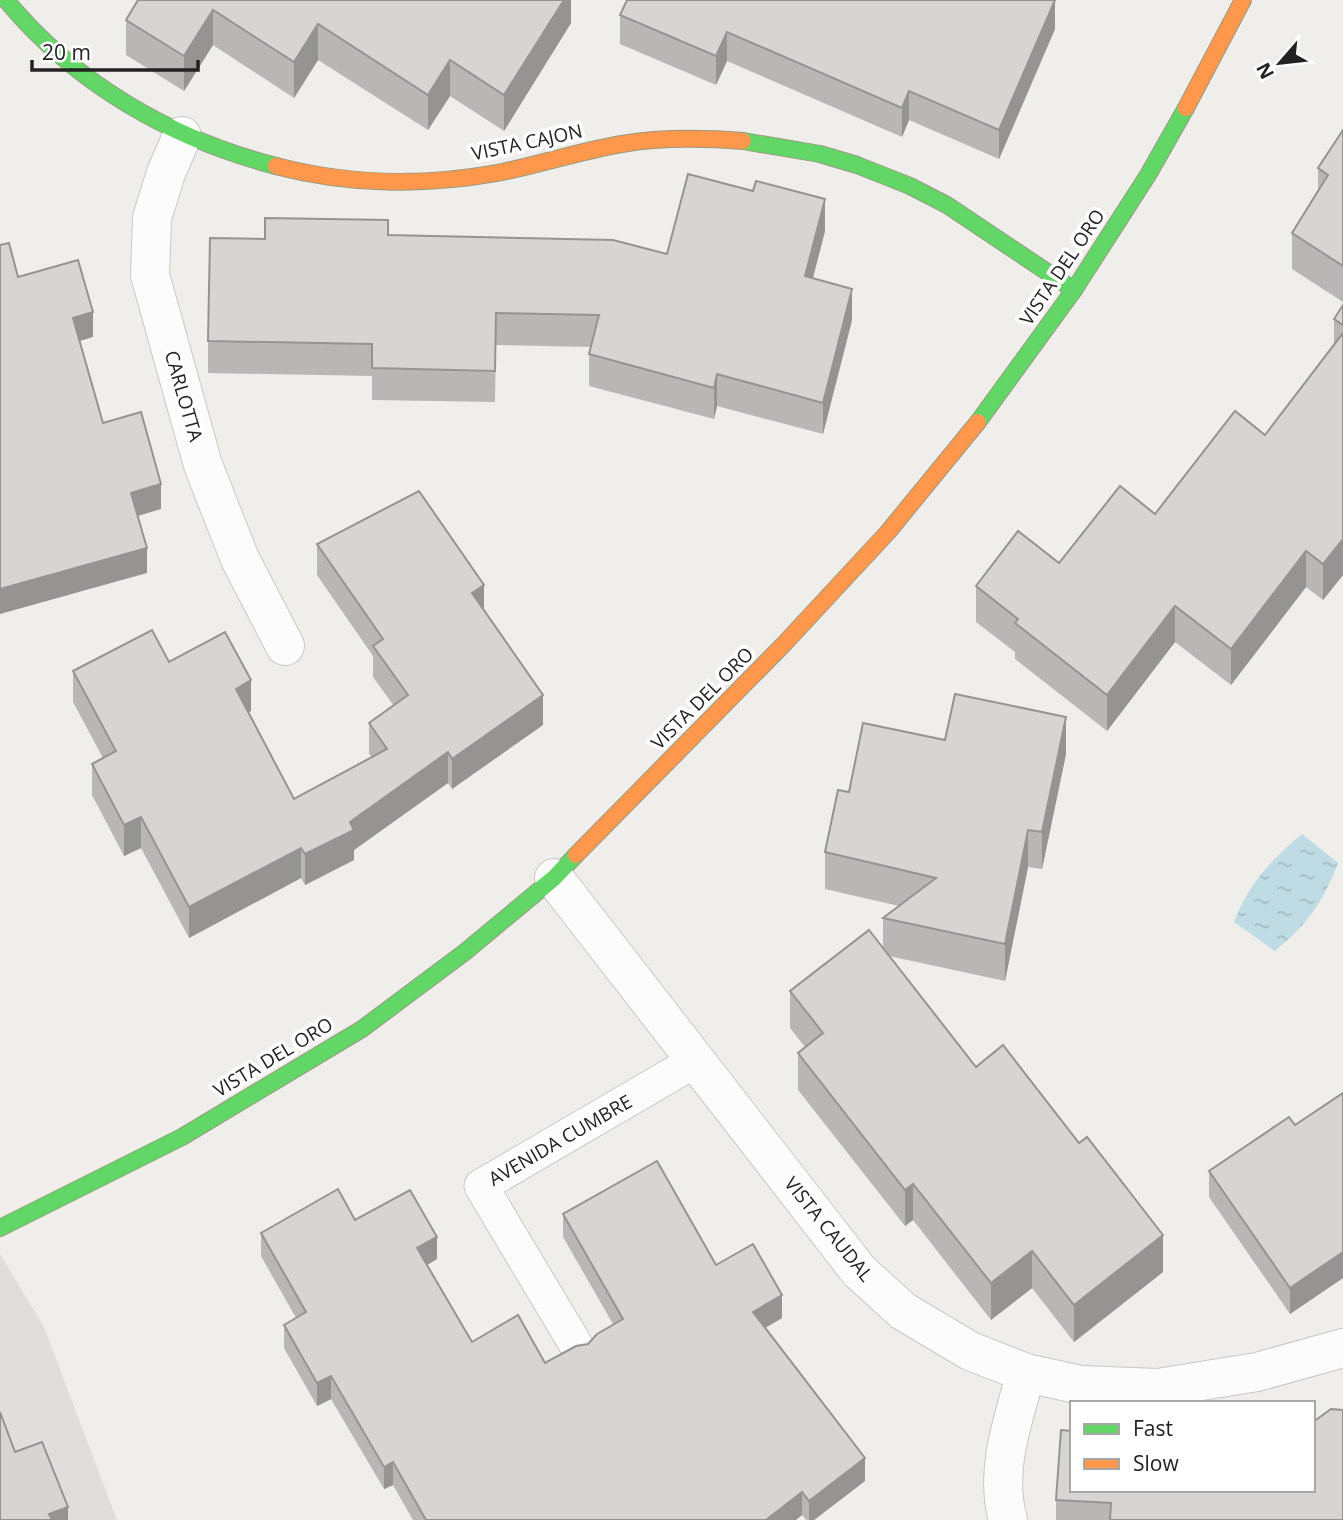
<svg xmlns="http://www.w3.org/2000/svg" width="1343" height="1520" font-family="'Open Sans',sans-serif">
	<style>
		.residential { fill: #dfdedc }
		.water { fill: url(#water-ripples) }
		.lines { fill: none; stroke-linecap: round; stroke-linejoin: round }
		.lane-casing { stroke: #c9c8c7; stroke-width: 35 }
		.street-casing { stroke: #c9c8c7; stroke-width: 40 }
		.fast-casing { stroke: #999a82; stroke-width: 18 }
		.slow-casing { stroke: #999a82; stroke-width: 18 }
		.lane { stroke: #fdfcfc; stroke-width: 33 }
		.street { stroke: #fdfcfc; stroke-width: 38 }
		.fast { stroke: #63d668; stroke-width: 16 }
		.slow { stroke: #ff974d; stroke-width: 16 }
		.wall { fill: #b9b6b5 }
		.shaded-wall { fill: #969493 }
		.building { fill: #d7d4d2; stroke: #969493; stroke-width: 2 }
		.labels { text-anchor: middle; stroke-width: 7; stroke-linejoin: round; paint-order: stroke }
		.street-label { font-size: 19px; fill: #222; stroke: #fff }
	</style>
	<defs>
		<pattern id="water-ripples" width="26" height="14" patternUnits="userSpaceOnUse" patternTransform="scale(1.75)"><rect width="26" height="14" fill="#bfdbe3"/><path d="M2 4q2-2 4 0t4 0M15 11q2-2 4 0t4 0" fill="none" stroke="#a4bcc2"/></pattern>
	</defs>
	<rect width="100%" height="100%" fill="#f0eeeb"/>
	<polygon class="residential" points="0,1254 44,1327 117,1520 0,1520"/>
	<path class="water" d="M1302,834L1338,863C1322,904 1308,923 1275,951L1234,922C1249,883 1270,861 1302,834Z"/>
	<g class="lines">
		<g class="lane-casing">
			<polyline id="lane" points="579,1350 481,1186 695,1061"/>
		</g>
		<g class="street-casing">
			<g id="street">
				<polyline points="182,136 166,173 152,218 150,275 203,465 240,559 285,646"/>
				<polyline points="554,878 859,1271 903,1311 970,1351 1026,1373 1081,1385 1158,1388 1257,1372 1343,1348"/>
				<path d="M1008,1520C994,1470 1013,1421 1026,1373"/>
			</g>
		</g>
		<g class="fast-casing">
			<g id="fast">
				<path d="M6,0C75,84 172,139 276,166"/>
				<polyline points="743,141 820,154 857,165 910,186 947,205 1074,290"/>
				<polyline points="978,422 1074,290 1148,175 1186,108"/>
				<polyline points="0,1228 182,1137 362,1029 465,952 554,878 576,855"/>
			</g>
		</g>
		<g class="slow-casing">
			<g id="slow">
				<polyline points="1186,108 1243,0"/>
				<path d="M276,166C348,185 425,186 497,173C539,165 580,151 622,144C662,137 703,138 743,141"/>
				<polyline points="576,855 784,644 888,532 978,422"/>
			</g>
		</g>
		<use href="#lane" class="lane"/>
		<use href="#street" class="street"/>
		<use href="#fast" class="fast"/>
		<use href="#slow" class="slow"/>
	</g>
	<g class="wall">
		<polygon points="138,0 571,0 571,23 504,131 450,96 428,130 318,60 294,98 213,45 184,91 126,55 126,20"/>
		<polygon points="620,15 1055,29 999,159 909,120 902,137 727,61 716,85 620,44"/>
		<polygon points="1343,130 1343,302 1292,269 1292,233 1318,191 1318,168"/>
		<polygon points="825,231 813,278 852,320 823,434 717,406 714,419 589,386 589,354 591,347 496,345 495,402 372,400 372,376 208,373 208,341 388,235 667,254"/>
		<polygon points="1343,305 1343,575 1323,600 1306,587 1231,685 1175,642 1107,731 1015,659 1015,652 976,622 976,586 1059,563 1155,514 1265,435 1334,345 1334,319"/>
		<polygon points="317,544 484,610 543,725 452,789 448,783 354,850 354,860 305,885 301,878 189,938 141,848 124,856 92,795 92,764 103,758 73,702 73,671 169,662 251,711 248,713 294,799 372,757 369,754 369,723 394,706 373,677 373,656 317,575"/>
		<polygon points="945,740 1066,754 1042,869 1028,867 1005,981 889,956 976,1067 1163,1272 1074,1342 1032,1288 991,1320 913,1220 905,1226 798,1090 798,1053 805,1047 790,1028 790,991 883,949 883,918 899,906 825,889 825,852 849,792"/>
		<polygon points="1343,1093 1343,1278 1290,1314 1209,1197 1209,1171 1295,1125"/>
		<polygon points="563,1214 716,1265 782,1318 765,1328 865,1481 814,1520 806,1520 802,1515 796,1520 413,1520 393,1485 384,1489 331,1399 317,1406 284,1348 284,1325 296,1318 261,1256 261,1233 355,1220 437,1259 427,1265 472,1342 545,1363 588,1344 613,1324 563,1237"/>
		<polygon points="1072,1490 1343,1520 1056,1520 1056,1500"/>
	</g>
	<g class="shaded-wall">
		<polygon points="564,0 571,0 571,23 504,131 504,95"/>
		<polygon points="1055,0 1055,29 999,159 999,130"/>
		<polygon points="213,10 213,45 184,91 184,56"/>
		<polygon points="318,24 318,60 294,98 294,62"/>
		<polygon points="727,32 727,61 716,85 716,56"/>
		<polygon points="450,60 450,96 428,130 428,95"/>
		<polygon points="909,91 909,120 902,137 902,108"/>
		<polygon points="825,199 825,231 805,308 805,276"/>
		<polygon points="852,289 852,320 823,434 823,403"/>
		<polygon points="93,312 93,337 73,343 73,318"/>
		<polygon points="717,374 717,406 714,419 714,388"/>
		<polygon points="161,484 161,509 131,518 131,493"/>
		<polygon points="1343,539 1343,575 1323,600 1323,564"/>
		<polygon points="147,548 147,573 0,614 0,589"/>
		<polygon points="1306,551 1306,587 1231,685 1231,649"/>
		<polygon points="484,585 484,616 472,593"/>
		<polygon points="1175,606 1175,642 1107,731 1107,695"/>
		<polygon points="251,680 251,711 236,719 236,689"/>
		<polygon points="543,695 543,725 452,789 452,759"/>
		<polygon points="1066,717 1066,754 1042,869 1042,832"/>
		<polygon points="448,752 448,783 354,850 354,860 305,885 305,854"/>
		<polygon points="141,817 141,848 124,856 124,825"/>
		<polygon points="1028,830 1028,867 1005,981 1005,944"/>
		<polygon points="301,848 301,878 189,938 189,907"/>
		<polygon points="913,1184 913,1220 905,1226 905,1190"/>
		<polygon points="1163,1235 1163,1272 1074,1342 1074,1305"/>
		<polygon points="437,1237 437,1259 417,1271 417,1248"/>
		<polygon points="1032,1251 1032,1288 991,1320 991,1283"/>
		<polygon points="1343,1252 1343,1278 1290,1314 1290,1288"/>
		<polygon points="782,1295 782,1318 753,1335 753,1312"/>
		<polygon points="331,1376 331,1399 317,1406 317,1383"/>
		<polygon points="865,1458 865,1481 814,1520 809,1520 809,1501"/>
		<polygon points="393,1462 393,1485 384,1489 384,1467"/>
		<polygon points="802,1492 802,1515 796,1520 766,1520"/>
		<polygon points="68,1507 68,1520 49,1520 49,1514"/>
	</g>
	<g class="building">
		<polygon points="138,0 564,0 504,95 450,60 428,95 318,24 294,62 213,10 184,56 126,20"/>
		<polygon points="627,0 1055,0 999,130 909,91 902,108 727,32 716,56 620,15"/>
		<polygon points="1343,130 1343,266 1292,233 1328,175 1318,168"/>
		<polygon points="688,174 753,191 756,181 825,199 805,276 852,289 823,403 717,374 714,388 589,354 599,315 496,313 495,371 372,368 372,344 208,341 210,238 265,239 265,218 388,220 388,235 613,240 667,254"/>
		<polygon points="9,243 18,277 78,260 93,312 73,318 103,423 141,412 161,484 131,493 147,548 0,589 0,245"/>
		<polygon points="1343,305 1343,325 1334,319"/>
		<polygon points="1343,333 1343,539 1323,564 1306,551 1231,649 1175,606 1107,695 1015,623 1018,619 976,586 1018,531 1059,563 1120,486 1155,514 1235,411 1265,435"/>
		<polygon points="419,491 484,585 472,593 543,695 452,759 448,752 350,822 354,830 305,854 301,848 189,907 141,817 124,825 92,764 116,751 73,671 152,630 169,662 225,632 251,680 236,689 294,799 387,749 369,723 408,695 373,646 383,639 317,544"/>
		<polygon points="955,694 1066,717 1042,832 1028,830 1005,944 883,918 936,878 825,852 838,790 849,792 863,723 945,740"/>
		<polygon points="869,930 976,1067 1003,1045 1079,1143 1087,1137 1163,1235 1074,1305 1032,1251 991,1283 913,1184 905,1190 798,1053 823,1033 790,991"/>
		<polygon points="1343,1093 1343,1252 1290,1288 1209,1171 1289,1117 1295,1125"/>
		<polygon points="657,1161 716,1265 753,1244 782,1295 753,1312 865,1458 809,1501 802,1492 766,1520 426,1520 393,1462 384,1467 331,1376 317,1383 284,1325 306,1312 261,1233 338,1189 355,1220 410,1190 437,1237 417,1248 472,1342 518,1315 545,1363 576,1346 588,1344 597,1334 623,1319 563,1214"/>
		<polygon points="1331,1409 1343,1410 1343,1520 1110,1520 1111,1503 1056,1500 1061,1430 1072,1431 1072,1490 1313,1490 1313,1422"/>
		<polygon points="0,1412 15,1452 42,1442 68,1507 49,1514 52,1520 0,1520"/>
	</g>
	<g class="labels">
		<g class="street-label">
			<text transform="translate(527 142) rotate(-12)" y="7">VISTA CAJON</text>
			<text transform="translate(1062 267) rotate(-56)" y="7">VISTA DEL ORO</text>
			<text transform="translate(184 396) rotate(74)" y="7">CARLOTTA</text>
			<text transform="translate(702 698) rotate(-45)" y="7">VISTA DEL ORO</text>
			<text transform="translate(273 1057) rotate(-31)" y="7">VISTA DEL ORO</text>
			<text transform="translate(560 1140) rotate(-30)" y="7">AVENIDA CUMBRE</text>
			<text transform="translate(829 1229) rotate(51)" y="7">VISTA CAUDAL</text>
		</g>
	</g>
	<rect x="1070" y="1401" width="245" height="91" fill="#ffffff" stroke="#a7a7a7" stroke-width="2"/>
	<rect x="1084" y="1424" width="35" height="10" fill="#63d668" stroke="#a7a7a7" stroke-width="2"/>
	<text x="1133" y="1436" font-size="21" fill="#222222">Fast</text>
	<rect x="1084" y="1459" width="35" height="10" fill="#ff974d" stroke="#a7a7a7" stroke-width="2"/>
	<text x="1133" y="1471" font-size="21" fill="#222222">Slow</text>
	<g transform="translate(1280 63) rotate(242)" stroke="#ffffff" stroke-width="5" paint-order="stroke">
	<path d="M0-5L12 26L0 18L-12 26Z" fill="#222222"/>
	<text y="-10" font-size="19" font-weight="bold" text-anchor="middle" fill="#222222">N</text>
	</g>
	<path d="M32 60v10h166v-10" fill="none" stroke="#222222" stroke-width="3.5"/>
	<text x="42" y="60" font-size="21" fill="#222222" stroke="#ffffff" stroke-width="5" paint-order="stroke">20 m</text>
</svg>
